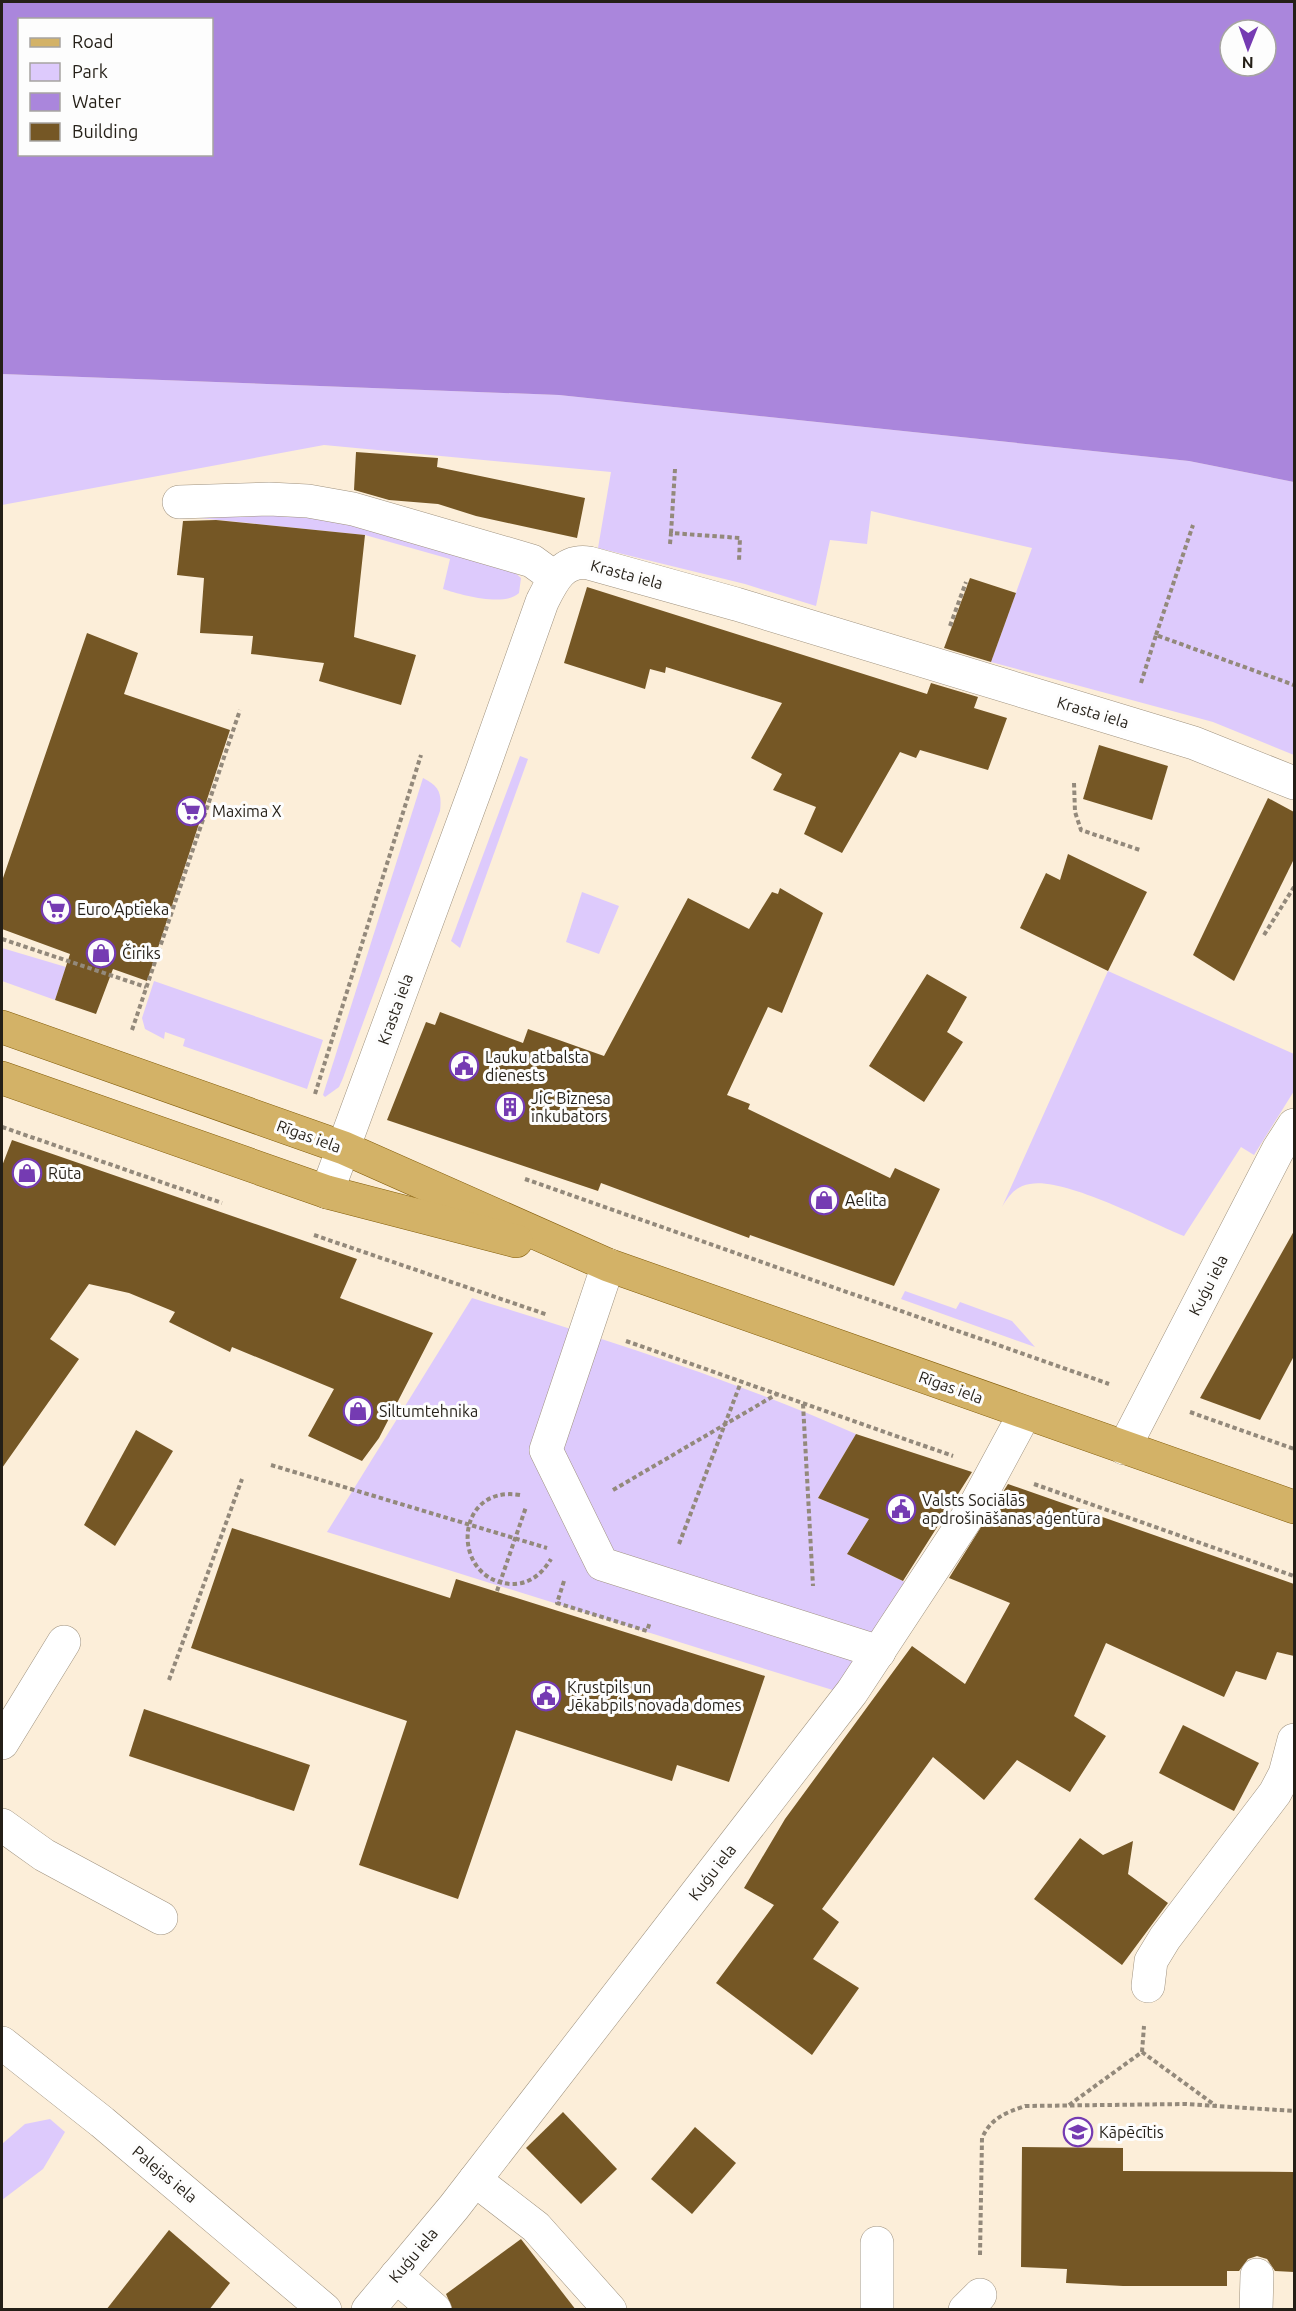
<svg xmlns="http://www.w3.org/2000/svg" width="1296" height="2311" font-family="Ubuntu,sans-serif">
	<style>
		.green { fill: #ddcafc }
		.water { fill: #aa86dc; fill-rule: evenodd }
		.building { fill: #755725 }
		.lines { fill: none; stroke-linecap: round; stroke-linejoin: round }
		.minor-casing { stroke: #9f927f; stroke-width: 34 }
		.major-casing { stroke: #835d09; stroke-width: 34 }
		.path { stroke: #93897b; stroke-width: 4; stroke-dasharray: 4.5 3; stroke-linecap: butt }
		.minor { stroke: #fff; stroke-width: 33 }
		.major { stroke: #d3b267; stroke-width: 33 }
		.labels { text-anchor: middle; stroke-width: 6; stroke-linejoin: round; paint-order: stroke }
		.street-label { font-size: 16px; fill: #241f17; stroke: #fdfdfd }
		.poi-label { font-size: 16px; fill: #241f17; stroke: #fdfdfd; text-anchor: start }
	</style>
	<rect width="100%" height="100%" fill="#fceed9"/>
	<g class="green">
		<polygon points="2,374 559,395 1189,461 1294,482 1294,755 1213,722 991,662 1032,548 871,511 867,544 830,540 816,606 745,584 598,548 611,472 324,445 2,505"/>
		<path d="M302,510L514,572L521,578L519,593C505,607 461,595 443,589L450,559L365,535L179,516Z"/>
		<polygon points="520,756 528,759 460,948 451,941"/>
		<path d="M423,778C439,786 442,793 440,811L343,1078L339,1087L325,1097L323,1095Z"/>
		<polygon points="582,892 619,906 599,954 566,942"/>
		<polygon points="2,948 66,967 55,1000 2,981"/>
		<path d="M1108,971L1294,1054V1091L1254,1155L1241,1147L1184,1236C1149,1222 1064,1177 1030,1184C1016,1186 1009,1195 1002,1207Z"/>
		<polygon points="154,981 323,1040 307,1089 183,1046 185,1039 165,1032 164,1039 145,1029 142,1018"/>
		<polygon points="905,1291 956,1309 960,1302 1012,1321 1035,1347 901,1299"/>
		<path d="M472,1298C601,1338 732,1379 856,1434L818,1498L869,1519L847,1554L913,1586L839,1692L327,1532Z"/>
		<polygon points="50,2119 65,2132 43,2169 2,2200 2,2144 25,2124"/>
	</g>
	<path class="water" d="M2,2H1294V482L1189,461L559,395L2,374ZM20,20H212V154H20ZM1230,30H1266V66H1230Z"/>
	<g class="building">
		<polygon points="356,452 438,458 437,467 585,498 577,538 476,516 438,504 389,500 354,490"/>
		<polygon points="216,520 365,535 354,637 416,655 401,705 319,681 324,663 251,654 253,636 200,633 204,578 177,575 183,521"/>
		<polygon points="970,578 1016,593 991,662 944,648"/>
		<polygon points="587,587 927,694 931,683 978,697 974,708 1007,718 988,770 920,750 916,758 900,752 842,853 804,834 816,807 773,790 782,774 751,758 782,703 666,667 665,673 650,669 645,689 564,663"/>
		<polygon points="87,633 138,653 124,694 230,730 147,981 113,969 96,1014 55,1000 70,954 2,929 2,881"/>
		<polygon points="1099,745 1168,766 1152,820 1083,799"/>
		<polygon points="1268,798 1294,812 1294,859 1234,981 1193,955"/>
		<polygon points="1068,854 1147,892 1108,971 1020,928 1046,873 1060,880"/>
		<polygon points="780,888 823,913 782,1013 768,1007 727,1095 750,1104 748,1109 890,1178 895,1168 940,1189 894,1286 750,1235 749,1238 601,1183 598,1191 387,1120 426,1022 435,1025 440,1012 523,1043 528,1029 604,1056 688,898 749,929 772,892 778,894"/>
		<polygon points="927,974 967,997 947,1032 963,1042 924,1102 869,1066"/>
		<polygon points="12,1140 357,1259 340,1298 433,1333 379,1438 362,1461 308,1436 334,1389 232,1347 230,1352 169,1322 175,1312 129,1293 89,1284 50,1339 79,1359 2,1468 2,1166"/>
		<polygon points="1294,1231 1294,1356 1260,1420 1200,1398"/>
		<polygon points="136,1430 173,1451 115,1546 84,1525"/>
		<polygon points="856,1434 972,1472 903,1581 847,1554 869,1519 818,1498"/>
		<polygon points="1008,1484 1294,1584 1294,1656 1277,1652 1266,1680 1236,1671 1224,1697 1106,1643 1074,1716 1106,1736 1070,1792 1017,1760 984,1800 933,1757 822,1909 839,1922 813,1959 859,1988 812,2055 716,1983 774,1905 744,1888 785,1819 912,1646 965,1684 1010,1603 949,1578"/>
		<polygon points="232,1528 450,1598 456,1579 765,1676 729,1782 677,1765 672,1781 516,1730 458,1899 359,1865 407,1721 191,1648"/>
		<polygon points="144,1709 310,1765 294,1811 129,1756"/>
		<polygon points="1183,1725 1259,1763 1234,1811 1159,1773"/>
		<polygon points="1080,1838 1103,1855 1133,1841 1128,1874 1168,1903 1122,1965 1034,1899"/>
		<polygon points="563,2112 617,2169 581,2204 526,2148"/>
		<polygon points="695,2127 736,2163 692,2214 651,2179"/>
		<polygon points="1022,2147 1123,2148 1123,2171 1294,2172 1294,2272 1275,2271 1267,2259 1257,2256 1248,2259 1239,2271 1227,2271 1227,2286 1123,2286 1066,2283 1067,2269 1021,2267"/>
		<polygon points="169,2230 230,2283 209,2310 106,2310"/>
		<polygon points="521,2239 576,2310 453,2310 446,2294"/>
	</g>
	<g class="lines">
		<g class="minor-casing">
			<g id="minor">
				<polyline points="179,502 269,499 308,501 353,509 532,561 554,577"/>
				<path d="M327,1192L481,774L542,602C552,582 562,559 589,563L736,604L1194,743L1294,783"/>
				<polyline points="608,1265 546,1450 602,1564 879,1652"/>
				<polyline points="1124,1448 1278,1150 1294,1125"/>
				<polyline points="2,1743 64,1642"/>
				<polyline points="2,1825 44,1855 161,1918"/>
				<polyline points="1148,1986 1151,1961 1165,1938 1275,1793 1285,1774 1294,1740"/>
				<polyline points="2,2043 102,2122 325,2310"/>
				<polyline points="475,2180 536,2227 610,2310"/>
				<polyline points="877,2243 877,2310"/>
				<polyline points="396,2276 435,2310"/>
				<polyline points="368,2310 454,2207 852,1692 977,1502 1025,1413"/>
				<polyline points="965,2310 980,2295"/>
				<polyline points="1256,2310 1257,2275"/>
			</g>
		</g>
		<g class="major-casing">
			<g id="major">
				<polyline points="2,1027 344,1148 608,1265 1294,1507"/>
				<polyline points="2,1078 327,1192 516,1241"/>
			</g>
		</g>
		<g class="path">
			<polyline points="671,533 675,469"/>
			<polyline points="670,544 671,533 740,538 739,561"/>
			<polyline points="950,626 966,582"/>
			<polyline points="1156,635 1193,525"/>
			<polyline points="1141,683 1156,635 1294,685"/>
			<polyline points="1074,783 1075,812 1081,830 1140,850"/>
			<polyline points="1264,935 1294,887"/>
			<polyline points="2,939 146,987"/>
			<polyline points="132,1030 240,710"/>
			<polyline points="315,1094 421,755"/>
			<polyline points="2,1127 222,1203"/>
			<polyline points="525,1179 1109,1384"/>
			<polyline points="314,1235 548,1315"/>
			<polyline points="626,1341 953,1456"/>
			<polyline points="803,1404 813,1586"/>
			<polyline points="1190,1412 1294,1449"/>
			<polyline points="271,1465 547,1548"/>
			<polyline points="1034,1484 1294,1576"/>
			<polyline points="613,1490 777,1394"/>
			<path d="M520,1495C454,1484 450,1579 510,1584C529,1585 542,1574 551,1559"/>
			<polyline points="679,1544 741,1382"/>
			<polyline points="564,1581 557,1603 647,1631 650,1622"/>
			<polyline points="497,1591 526,1507"/>
			<polyline points="169,1680 242,1479"/>
			<polyline points="1142,2052 1144,2026"/>
			<polyline points="1069,2105 1142,2052 1216,2106"/>
			<path d="M980,2255L982,2138C991,2118 1005,2113 1025,2106L1186,2104L1294,2111"/>
		</g>
		<use href="#minor" class="minor"/>
		<use href="#major" class="major"/>
	</g>
	<defs>
		<g id="supermarket-ring" transform="scale(1.5)"><circle r="9.5" fill="#fdfdfd" stroke="#753bb2" stroke-width="1.5"/><path d="M-6-5.5h2.5l.6 2H6L4.5 2H-2.5L-4.4-4H-6ZM-1.5 3.2a1.3 1.3 0 1 0 .1 0ZM3 3.2a1.3 1.3 0 1 0 .1 0Z" fill="#753bb2"/></g>
		<g id="shop-ring" transform="scale(1.5)"><circle r="9.5" fill="#fdfdfd" stroke="#753bb2" stroke-width="1.5"/><path d="M-5-2.5h2.3a2.7 3.5 0 0 1 5.4 0H5L5.5 6h-11ZM-1.5-2.5h3a1.5 2.3 0 0 0-3 0Z" fill="#753bb2"/></g>
		<g id="civic-ring" transform="scale(1.5)"><circle r="9.5" fill="#fdfdfd" stroke="#753bb2" stroke-width="1.5"/><path d="M-.6-6.5H3V-4.5H.6V-3L4-1V1h2V6H-6V1h2V-1L-.6-3ZM-1.2 2.5V6h2.4V2.5Z" fill="#753bb2"/></g>
		<g id="building-ring" transform="scale(1.5)"><circle r="9.5" fill="#fdfdfd" stroke="#753bb2" stroke-width="1.5"/><path d="M-4-6H4V6H1V3H-1V6H-4ZM-2.5-4.3h1.7v1.8h-1.7ZM.8-4.3h1.7v1.8H.8ZM-2.5-1h1.7V.8h-1.7ZM.8-1h1.7V.8H.8Z" fill="#753bb2"/></g>
		<g id="school-ring" transform="scale(1.5)"><circle r="9.5" fill="#fdfdfd" stroke="#753bb2" stroke-width="1.5"/><path d="M0-5L7-2L0 1L-7-2ZM-4 1L0 2.5L4 1V4Q0 6-4 4Z" fill="#753bb2"/></g>
	</defs>
	<g fill-rule="evenodd">
		<use href="#supermarket-ring" x="191" y="811"/>
		<use href="#supermarket-ring" x="56" y="909"/>
		<use href="#shop-ring" x="101" y="953"/>
		<use href="#civic-ring" x="464" y="1066"/>
		<use href="#building-ring" x="510" y="1107"/>
		<use href="#shop-ring" x="27" y="1173"/>
		<use href="#shop-ring" x="824" y="1200"/>
		<use href="#shop-ring" x="358" y="1411"/>
		<use href="#civic-ring" x="901" y="1509"/>
		<use href="#civic-ring" x="546" y="1696"/>
		<use href="#school-ring" x="1078" y="2132"/>
	</g>
	<g class="labels">
		<g class="street-label">
			<text transform="translate(627 574) rotate(15)" y="6">Krasta iela</text>
			<text transform="translate(1093 712) rotate(17)" y="6">Krasta iela</text>
			<text transform="translate(395 1009) rotate(-70)" y="6">Krasta iela</text>
			<text transform="translate(309 1136) rotate(20)" y="6">Rīgas iela</text>
			<text transform="translate(1208 1285) rotate(-63)" y="6">Kuģu iela</text>
			<text transform="translate(951 1387) rotate(20)" y="6">Rīgas iela</text>
			<text transform="translate(712 1872) rotate(-52)" y="6">Kuģu iela</text>
			<text transform="translate(165 2174) rotate(40)" y="6">Palejas iela</text>
			<text transform="translate(413 2255) rotate(-50)" y="6">Kuģu iela</text>
		</g>
		<g class="poi-label">
			<text x="212" y="817">Maxima X</text>
			<text x="77" y="915">Euro Aptieka</text>
			<text x="122" y="959">Čiriks</text>
			<text x="485" y="1063">Lauku atbalsta<tspan x="485" dy="18">dienests</tspan></text>
			<text x="531" y="1104">JiC Biznesa<tspan x="531" dy="18">inkubators</tspan></text>
			<text x="48" y="1179">Rūta</text>
			<text x="845" y="1206">Aelita</text>
			<text x="379" y="1417">Siltumtehnika</text>
			<text x="922" y="1506">Valsts Sociālās<tspan x="922" dy="18">apdrošināšanas aģentūra</tspan></text>
			<text x="567" y="1693">Krustpils un<tspan x="567" dy="18">Jēkabpils novada domes</tspan></text>
			<text x="1099" y="2138">Kāpēcītis</text>
		</g>
	</g>
	<rect width="1296" height="2311" fill="none" stroke="#241f17" stroke-width="6"/>
	<rect x="18" y="18" width="195" height="138" fill="#fdfdfd" stroke="#a6a4a1" stroke-width="1.5"/>
	<rect x="30" y="38" width="30" height="9" fill="#d3b267" stroke="#a6a4a1" stroke-width="1.5"/>
	<text x="72" y="48" font-size="18" fill="#241f17">Road</text>
	<rect x="30" y="63" width="30" height="18" fill="#ddcafc" stroke="#a6a4a1" stroke-width="1.5"/>
	<text x="72" y="78" font-size="18" fill="#241f17">Park</text>
	<rect x="30" y="93" width="30" height="18" fill="#aa86dc" stroke="#a6a4a1" stroke-width="1.5"/>
	<text x="72" y="108" font-size="18" fill="#241f17">Water</text>
	<rect x="30" y="123" width="30" height="18" fill="#755725" stroke="#a6a4a1" stroke-width="1.5"/>
	<text x="72" y="138" font-size="18" fill="#241f17">Building</text>
	<g transform="translate(1248 48) rotate(181)"><circle r="28" fill="#fdfdfd" stroke="#a6a4a1" stroke-width="1.5"/>
	<path d="M0-4.5L10 22L0 15L-10 22Z" fill="#753bb2"/>
	<text y="-9" font-size="16" font-weight="bold" text-anchor="middle" fill="#241f17">N</text>
	</g>
</svg>
